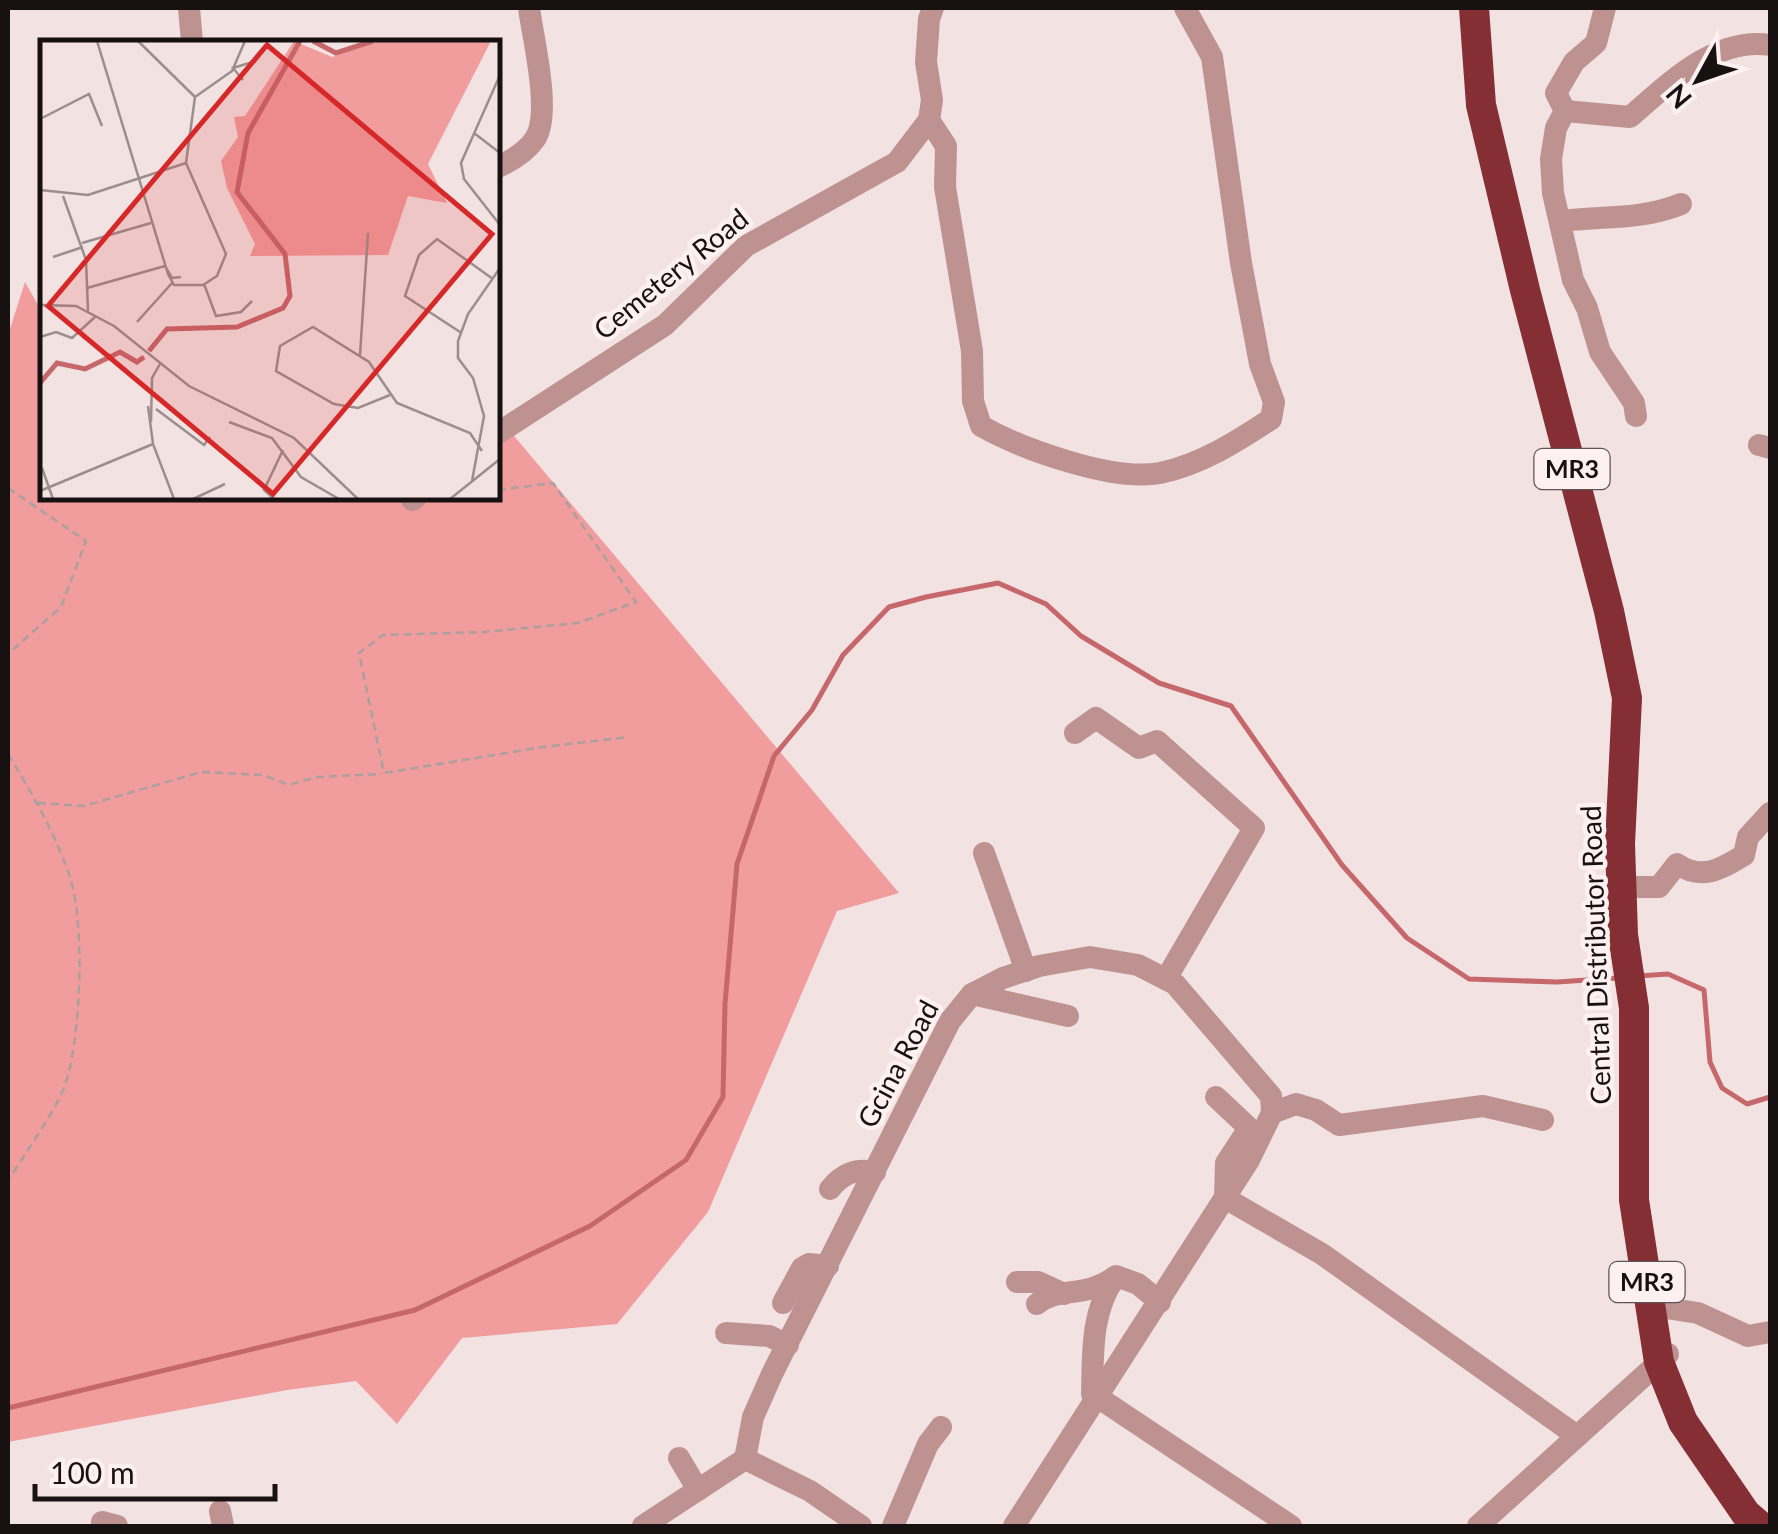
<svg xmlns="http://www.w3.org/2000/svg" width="1778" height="1534" font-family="Lato,sans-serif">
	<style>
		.green { fill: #f19d9e }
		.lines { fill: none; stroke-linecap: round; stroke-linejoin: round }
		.stream { stroke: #c6686b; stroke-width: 5 }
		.path { stroke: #ac9f9f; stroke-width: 2.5; stroke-dasharray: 8 5; stroke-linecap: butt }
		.minor { stroke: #bf9292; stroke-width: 22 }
		.highway { stroke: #852e34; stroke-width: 30 }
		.labels { text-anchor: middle; stroke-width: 9; stroke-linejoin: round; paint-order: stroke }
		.shield { fill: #fdf0f0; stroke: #5c5554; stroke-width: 2.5 }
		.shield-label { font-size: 25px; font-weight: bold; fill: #171211 }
		.street-label { font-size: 28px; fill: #171211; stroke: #fdf0f0 }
		.inset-river { fill: none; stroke: #c6686b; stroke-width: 5 }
		.inset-road { fill: none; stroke: #9a8f8e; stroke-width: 2.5 }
		.view { fill: #d62828; fill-opacity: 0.15; stroke: #d62828; stroke-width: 5 }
		.inset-edge { fill: none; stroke: #171211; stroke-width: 5 }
	</style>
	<rect width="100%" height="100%" fill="#f2e2e2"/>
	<polygon class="green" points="25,282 42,312 42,498 498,498 498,417 899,893 837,911 708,1212 617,1324 462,1338 397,1424 356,1381 287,1390 8,1442 8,335"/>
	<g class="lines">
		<g class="stream">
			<polyline points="1639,976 1668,974 1704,990 1710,1062 1722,1088 1747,1104 1770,1097"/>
			<polyline points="8,1408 415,1310 590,1226 686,1160 723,1097 725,1004 737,864 774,756 812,710 843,655 889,607 926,597 998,583 1046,604 1081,636 1159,683 1231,706 1342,865 1407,938 1469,979 1557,982 1618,978"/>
		</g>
		<g class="path">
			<polyline points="8,488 86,541 61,607 8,654"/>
			<polyline points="498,490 553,483 636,602 578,623 484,632 383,635 359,653 384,773 543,747 628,737"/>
			<path d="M8,754C32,793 55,833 70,877C85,924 81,1035 66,1082C58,1108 23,1156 8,1181"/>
			<polyline points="38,803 84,806 201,772 263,775 289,785 316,777 382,774"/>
		</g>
		<g class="minor">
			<polyline points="189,8 192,42"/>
			<polyline points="1605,8 1596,43 1574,62 1556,93 1565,111 1556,128 1551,159 1553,193 1573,280 1587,308 1600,352 1634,403 1636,416"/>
			<path d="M1565,111L1630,117C1668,84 1716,36 1770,45"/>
			<path d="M929,120L946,146L945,187L972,351L973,401L981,426C1022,449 1113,482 1160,473C1200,465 1238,441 1271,419L1274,402L1260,364L1241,263L1212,57L1185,8"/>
			<path d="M498,167C511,161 526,152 535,139C552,114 533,39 529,8"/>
			<path d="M1561,221C1603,216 1642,220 1681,204"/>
			<polyline points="498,433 665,325 746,246 897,162 929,120 932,100 926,62 929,19 933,8"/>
			<polyline points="1759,445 1770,448"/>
			<polyline points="412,500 415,498"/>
			<polyline points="1075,733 1096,718 1139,748 1157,741 1254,828 1166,979"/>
			<polyline points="984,853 1026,971"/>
			<path d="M1635,887H1659L1677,864C1702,881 1721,869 1744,855L1748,837L1770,813"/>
			<polyline points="972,994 1068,1016"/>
			<polyline points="1216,1097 1249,1128 1226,1163 1225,1198 1322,1254 1577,1436"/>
			<polyline points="1272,1113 1296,1104 1316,1110 1339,1125 1483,1106 1543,1120"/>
			<path d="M830,1189C842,1174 855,1168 875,1172"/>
			<polyline points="1017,1282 1038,1282 1064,1294"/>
			<polyline points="783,1303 802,1268 809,1264 828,1266"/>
			<path d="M1037,1304C1058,1286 1086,1299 1116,1276L1138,1284L1160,1302"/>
			<polyline points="1666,1308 1698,1313 1748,1336 1770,1332"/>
			<polyline points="726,1333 769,1336 788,1345"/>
			<path d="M1092,1394C1093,1354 1091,1312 1114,1279"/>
			<polyline points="1099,1398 1291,1526"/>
			<polyline points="679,1458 698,1490"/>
			<polyline points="745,1459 753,1417 772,1374 950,1021 972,994 1003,978 1039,966 1090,957 1138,965 1175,984 1271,1096 1272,1113 1249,1160 1014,1526"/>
			<polyline points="220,1511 223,1526"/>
			<polyline points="102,1522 117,1526"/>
			<polyline points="643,1526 745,1459 810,1491 861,1526"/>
			<polyline points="893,1526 928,1444 941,1427"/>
			<polyline points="1478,1526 1668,1354"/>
		</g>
		<polyline class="highway" points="1474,8 1481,105 1525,290 1609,611 1627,698 1620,844 1623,935 1634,1008 1634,1200 1659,1362 1683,1422 1746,1514 1760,1526"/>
	</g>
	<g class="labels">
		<g class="shield">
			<rect x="1534.5" y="449" width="75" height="40" rx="8"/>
			<rect x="1609.5" y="1262" width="75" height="40" rx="8"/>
		</g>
		<g class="shield-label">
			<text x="1572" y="478">MR3</text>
			<text x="1647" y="1291">MR3</text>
		</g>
		<g class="street-label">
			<text transform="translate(671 274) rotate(-39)" y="10">Cemetery Road</text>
			<text transform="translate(1596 955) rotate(-92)" y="10">Central Distributor Road</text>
			<text transform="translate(898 1064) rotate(-62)" y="10">Gcina Road</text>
		</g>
	</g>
	<g transform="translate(40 40)">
		<rect width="460" height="460" fill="#f2e2e2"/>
		<path d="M254,1L292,17L339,1H451L388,124L407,163L368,156L348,215L210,216L215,204L187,148L181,121L198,97L194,77L205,76Z" fill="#f19d9e"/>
		<path class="inset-river" d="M273,1L296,13L333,1M109,311L127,289L197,287L243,268L250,256L245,214L197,152L208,93L260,1M0,343L17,323L45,329L80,312L97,322L104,317"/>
		<path class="inset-road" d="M57,1L128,234L134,245H163L177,236L186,214L146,123M98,1L155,57M460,35L421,123L424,139L460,185M203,40L193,28L216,21M155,57L192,31L205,1M2,78L49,54L62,86M434,93L460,113M0,150L48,155L146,123L155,57M23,156L46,220L48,271M42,203L111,183M13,217L43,207M164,244L176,276L201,272L212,261M47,248L125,226L132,238L141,237M0,265L36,266L74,286L149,346L254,398L318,459M97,282L132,243M420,292L365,256L379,215L397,199L453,239M0,297L16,292L32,298L55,277M320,315L328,193M350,355L318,368L294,364L236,331L240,306L273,287L329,322L357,363L430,393L442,411M108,366L113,404L134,459M116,369L164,405L170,397M111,382L112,338L120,324M189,382L232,398L261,437L299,459M2,428L13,459M432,441L444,376L433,338L418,318V301L428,274L460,228M0,451L113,404M153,459L185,444M234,459L224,450L243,410M410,459L460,419"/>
		<path class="view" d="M227,5L452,194L233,454L8,266Z"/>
		<rect width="460" height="460" class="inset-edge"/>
	</g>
	<rect width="1778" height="1534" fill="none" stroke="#171211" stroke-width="20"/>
	<g transform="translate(1698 80) rotate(230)" stroke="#fdf0f0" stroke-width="8" paint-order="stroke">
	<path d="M0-8L18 38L0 25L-18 38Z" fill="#171211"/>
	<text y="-15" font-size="28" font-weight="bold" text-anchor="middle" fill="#171211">N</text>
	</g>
	<path d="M35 1484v15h240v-15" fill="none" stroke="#171211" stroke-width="5"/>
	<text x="50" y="1484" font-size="30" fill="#171211" stroke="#fdf0f0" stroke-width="8" paint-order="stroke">100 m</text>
</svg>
